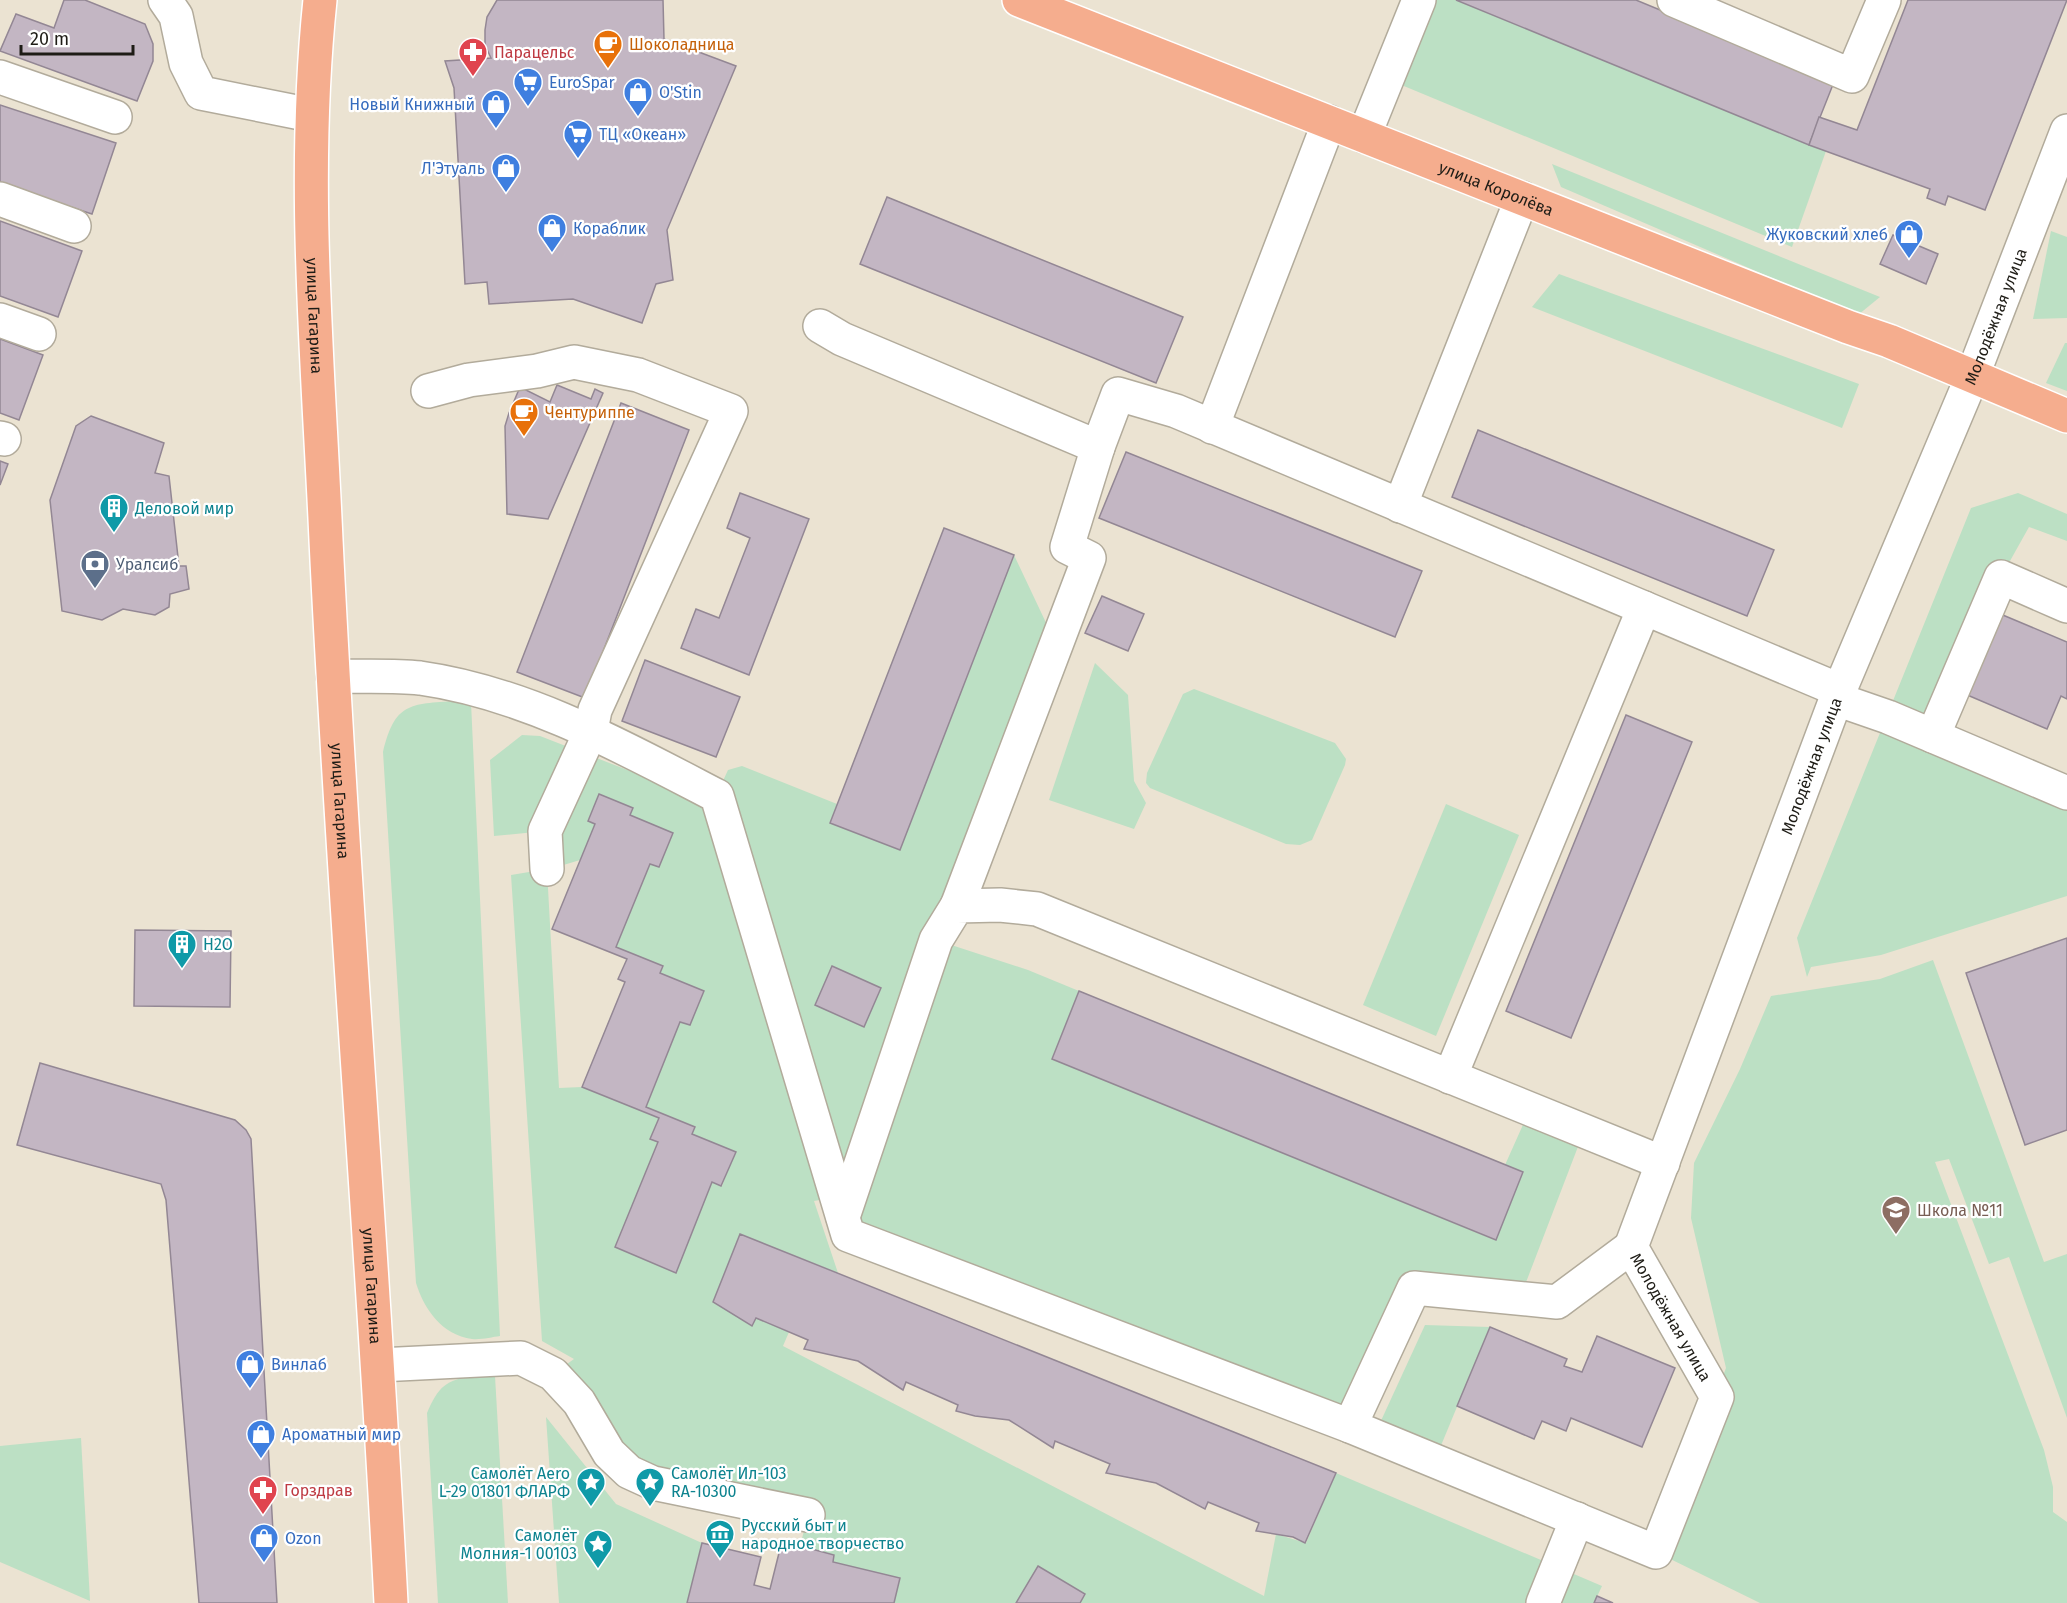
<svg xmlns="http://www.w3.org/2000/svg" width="2067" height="1603" font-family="'Fira Sans',sans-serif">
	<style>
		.green { fill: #bce0c4; fill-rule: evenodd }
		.building { fill: #c3b6c3; stroke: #938794; stroke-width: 1.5 }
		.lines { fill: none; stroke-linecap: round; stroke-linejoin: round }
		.minor-casing { stroke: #b2ab9b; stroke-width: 36 }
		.major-casing { stroke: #fff; stroke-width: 36 }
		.minor { stroke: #fff; stroke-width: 33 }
		.major { stroke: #f5ad8e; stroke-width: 33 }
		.labels { text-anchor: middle; stroke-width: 4.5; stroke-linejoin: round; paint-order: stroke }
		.food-label { font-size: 16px; fill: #c56008; stroke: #fff; text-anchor: start }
		.health-label { font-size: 16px; fill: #be3a42; stroke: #fff; text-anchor: start }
		.shop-label { font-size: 16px; fill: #366cbe; stroke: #fff; text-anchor: start }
		.street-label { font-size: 16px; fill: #1e1c16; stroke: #fff }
		.culture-label { font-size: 16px; fill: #0d838f; stroke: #fff; text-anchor: start }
		.service-label { font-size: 16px; fill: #4e5e75; stroke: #fff; text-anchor: start }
		.education-label { font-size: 16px; fill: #785e54; stroke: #fff; text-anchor: start }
	</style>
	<rect width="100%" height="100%" fill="#ebe3d2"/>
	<g class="green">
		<polygon points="1419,0 1456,0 1826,151 1792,247 1387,79"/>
		<polygon points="1552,164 1880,297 1858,315 1561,187"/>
		<polygon points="2051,231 2067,237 2067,318 2033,319"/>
		<polygon points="1559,274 1859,384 1842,428 1532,307"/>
		<polygon points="2065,343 2067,343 2067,391 2046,383"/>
		<polygon points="2018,493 2067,514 2067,541 2029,527 2001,577 1934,736 2067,793 2067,896 1881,955 1811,967 1807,977 1797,938 1971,508"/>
		<path d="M1014,555L1057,646L936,940L1028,970L1079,991L1052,1059L1495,1240L1523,1172L1505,1165L1530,1109L1584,1131L1520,1298L1414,1288L1350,1426L848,1235L837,1197L814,1201L838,1273L740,1234L726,1308L752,1326L756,1318L789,1332L783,1346L1264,1596L1276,1534L1306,1543L1336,1473L1602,1586L1594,1603H1080L1085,1594L1038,1566L1016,1603H894L900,1578L833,1562L834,1555L800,1546L808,1516L653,1483L553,1374L574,1359L542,1341L511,875L547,869L545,831L494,836L490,760L522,735L540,736L684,792L716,796L728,770L742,766L837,804L830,823L900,850ZM599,794L632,808L630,815L673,833L659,867L650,864L616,947L662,967L660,973L704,991L690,1025L680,1022L646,1107L695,1127L692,1134L735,1152L722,1186L712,1182L676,1272L615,1247L658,1142L650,1139L659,1118L582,1087L559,1088L547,870L580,860L595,824L588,820Z"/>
		<polygon points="1095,663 1128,695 1134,781 1146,803 1134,829 1049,800"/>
		<polygon points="1194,689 1335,743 1346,759 1345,765 1312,840 1300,845 1286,844 1150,788 1146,783 1147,773 1183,694"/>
		<path d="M456,701L471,702L500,1336C492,1337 481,1340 472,1339C442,1335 424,1309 416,1283L383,752C395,703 409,704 456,701Z"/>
		<polygon points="1446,804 1519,835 1436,1036 1363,1005"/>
		<polygon points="1933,960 2044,1262 2067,1254 2067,1418 2009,1257 1989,1264 1949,1159 1935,1162 2044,1450 2053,1487 2053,1512 2067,1522 2067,1603 1760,1603 1656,1552 1726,1368 1691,1218 1694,1163 1740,1069 1771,996 1880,979"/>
		<polygon points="1425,1325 1490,1327 1435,1460 1374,1436"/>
		<path d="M475,1376H495L508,1603H438L427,1413C438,1387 446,1379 475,1376Z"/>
		<polygon points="546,1417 616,1504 702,1543 687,1603 559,1603"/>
		<polygon points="81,1438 90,1601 0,1562 0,1446"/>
	</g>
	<g class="building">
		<polygon points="64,0 85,0 145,24 153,44 153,61 137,101 0,51 16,14 54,28"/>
		<polygon points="497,0 663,0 664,39 736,66 667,230 673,280 656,284 642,323 573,299 489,304 487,282 465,284 454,88 445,61 491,58 485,45 485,30 487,17"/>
		<polygon points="1456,0 1636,0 1834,82 1809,145"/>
		<polygon points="1908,0 2067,0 1985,210 1948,196 1945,205 1927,198 1930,189 1809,145 1819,117 1857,130"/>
		<polygon points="0,105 116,143 92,214 0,184"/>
		<polygon points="887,197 1183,317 1156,383 860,264"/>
		<polygon points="0,221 82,251 58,317 0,296"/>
		<polygon points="1893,235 1938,254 1926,284 1880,264"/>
		<polygon points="0,339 43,355 19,420 0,413"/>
		<polygon points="557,385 591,399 595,389 603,393 548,519 507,514 505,426 509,413 520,387 550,402"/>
		<polygon points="621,403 689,430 585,698 517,672"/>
		<polygon points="91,416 164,443 155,473 169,476 179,566 186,566 189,589 170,594 169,607 155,615 123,609 102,620 62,611 50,500 76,426"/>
		<polygon points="1478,430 1774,550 1747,616 1452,497"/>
		<polygon points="1126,452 1422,571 1395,637 1099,518"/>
		<polygon points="0,461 8,464 0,485"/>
		<polygon points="740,493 809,519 749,675 681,648 696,609 719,618 750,538 727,528"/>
		<polygon points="944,528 1014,555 900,850 830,823"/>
		<polygon points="1102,596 1144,614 1128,651 1085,633"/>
		<polygon points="1998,613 2067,642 2067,699 2061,696 2047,729 1965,694"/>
		<polygon points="645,660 740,697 716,757 622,721"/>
		<polygon points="1626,715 1692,742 1571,1038 1506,1011"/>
		<polygon points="599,794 633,808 630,815 673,833 659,867 650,864 616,947 663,966 660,973 704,991 690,1025 680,1022 646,1107 695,1127 692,1134 736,1152 721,1186 712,1182 676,1273 615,1247 658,1142 650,1139 659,1118 582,1087 625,982 618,979 627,959 552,929 595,824 588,821"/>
		<polygon points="135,930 231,931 230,1007 134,1006"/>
		<polygon points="2067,938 2067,1130 2025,1145 1966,973"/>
		<polygon points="832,966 881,988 864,1027 815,1005"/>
		<polygon points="1079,991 1523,1172 1496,1240 1052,1059"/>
		<polygon points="40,1063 235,1120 246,1130 251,1139 277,1603 199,1603 166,1200 161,1184 17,1145"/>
		<polygon points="740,1234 1336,1473 1305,1543 1293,1537 1256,1531 1259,1523 1208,1502 1205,1509 1156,1483 1106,1473 1110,1464 1055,1441 1053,1448 1009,1420 975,1416 956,1411 958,1405 906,1382 903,1390 858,1361 804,1349 808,1340 756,1318 752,1326 713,1302"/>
		<polygon points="1490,1327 1567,1359 1564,1366 1582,1372 1597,1336 1675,1368 1642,1447 1571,1418 1566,1431 1542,1421 1534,1439 1457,1406"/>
		<polygon points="782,1541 834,1555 833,1562 900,1578 894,1603 687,1603 702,1543 761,1557 754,1585 770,1589"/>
		<polygon points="1038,1566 1085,1594 1080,1603 1016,1603"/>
		<polygon points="1597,1596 1613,1603 1594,1603"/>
	</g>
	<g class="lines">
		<g class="minor-casing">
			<g id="minor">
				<polyline points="165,0 176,16 186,63 201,93 311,115"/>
				<polyline points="1674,0 1852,76 1884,0"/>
				<polyline points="0,77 115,117"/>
				<polyline points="1364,136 1419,0"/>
				<polyline points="0,199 74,226"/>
				<polyline points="0,320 39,334"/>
				<polyline points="820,326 842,339 1098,447 1118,394 1176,411 1839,690"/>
				<polyline points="428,391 469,380 537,371 574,362 638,375 731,411 595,710 591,731 545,831 547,869"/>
				<polyline points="1212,427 1329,122"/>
				<polyline points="0,438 4,439"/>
				<polyline points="1400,506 1522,198"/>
				<path d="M333,676C361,677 392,675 420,678C526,693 623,747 717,796L848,1235L1350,1426L1414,1288L1557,1302L1631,1247"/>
				<polyline points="1836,699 1888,717 2067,793"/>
				<polyline points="1933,736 2001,577 2067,606"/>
				<polyline points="957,906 1089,558 1067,547 1098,447"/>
				<polyline points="1450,1077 1644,608"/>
				<polyline points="843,1217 936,940 957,906 1000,905 1037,909 1663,1163"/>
				<polyline points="379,1365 521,1358 553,1374 579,1402 609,1453 629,1472 653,1483 808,1515"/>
				<path id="s1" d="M1350,1426L1656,1552L1717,1397L1631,1247L1836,699L1972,377L2067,131"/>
				<polyline points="1543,1603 1577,1519"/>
			</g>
		</g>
		<g class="major-casing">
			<g id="major">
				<path id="s2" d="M320,0C301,180 318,360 326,540C343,895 373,1248 391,1603"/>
				<path id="s3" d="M1019,0L1848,327L1889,341L2067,416"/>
			</g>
		</g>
		<use href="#minor" class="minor"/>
		<use href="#major" class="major"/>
	</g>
	<defs>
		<g id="cafe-pin" transform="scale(1.5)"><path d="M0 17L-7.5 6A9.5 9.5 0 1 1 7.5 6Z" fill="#e8710a" stroke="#fff"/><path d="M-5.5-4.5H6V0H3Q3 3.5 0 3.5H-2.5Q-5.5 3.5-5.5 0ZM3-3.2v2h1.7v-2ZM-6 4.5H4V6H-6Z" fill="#fff"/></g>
		<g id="pharmacy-pin" transform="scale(1.5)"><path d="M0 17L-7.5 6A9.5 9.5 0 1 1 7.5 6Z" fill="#e0444e" stroke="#fff"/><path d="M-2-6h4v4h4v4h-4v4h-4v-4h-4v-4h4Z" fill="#fff"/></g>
		<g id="supermarket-pin" transform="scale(1.5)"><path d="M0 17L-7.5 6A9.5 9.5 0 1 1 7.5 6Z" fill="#3f7fe0" stroke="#fff"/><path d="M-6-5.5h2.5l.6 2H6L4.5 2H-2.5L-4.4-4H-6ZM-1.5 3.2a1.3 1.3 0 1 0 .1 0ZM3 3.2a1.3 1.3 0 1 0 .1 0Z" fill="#fff"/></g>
		<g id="shop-pin" transform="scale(1.5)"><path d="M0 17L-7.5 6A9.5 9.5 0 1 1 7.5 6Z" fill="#3f7fe0" stroke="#fff"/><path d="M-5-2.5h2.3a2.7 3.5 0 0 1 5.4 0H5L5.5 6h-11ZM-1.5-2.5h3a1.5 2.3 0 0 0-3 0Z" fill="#fff"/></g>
		<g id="building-pin" transform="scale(1.5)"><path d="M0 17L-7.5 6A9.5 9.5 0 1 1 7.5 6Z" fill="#0f9aa8" stroke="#fff"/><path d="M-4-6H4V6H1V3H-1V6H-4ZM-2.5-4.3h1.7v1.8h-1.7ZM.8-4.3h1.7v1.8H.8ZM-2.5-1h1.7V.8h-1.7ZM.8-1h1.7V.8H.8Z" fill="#fff"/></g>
		<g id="bank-pin" transform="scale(1.5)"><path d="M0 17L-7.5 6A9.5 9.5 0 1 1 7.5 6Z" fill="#5c6f8a" stroke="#fff"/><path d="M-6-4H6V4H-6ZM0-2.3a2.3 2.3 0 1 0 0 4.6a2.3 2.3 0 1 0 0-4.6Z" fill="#fff"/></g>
		<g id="school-pin" transform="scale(1.5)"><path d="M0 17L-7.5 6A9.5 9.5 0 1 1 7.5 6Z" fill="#8d6e63" stroke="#fff"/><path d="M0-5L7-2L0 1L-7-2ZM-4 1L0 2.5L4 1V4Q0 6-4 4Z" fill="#fff"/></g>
		<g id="sight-pin" transform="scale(1.5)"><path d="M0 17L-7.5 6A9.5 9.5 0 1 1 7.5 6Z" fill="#0f9aa8" stroke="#fff"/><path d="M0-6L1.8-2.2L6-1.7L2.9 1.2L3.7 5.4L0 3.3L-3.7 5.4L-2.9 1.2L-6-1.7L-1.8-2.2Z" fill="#fff"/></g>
		<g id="museum-pin" transform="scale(1.5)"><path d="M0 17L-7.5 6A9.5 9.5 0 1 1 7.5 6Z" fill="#0f9aa8" stroke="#fff"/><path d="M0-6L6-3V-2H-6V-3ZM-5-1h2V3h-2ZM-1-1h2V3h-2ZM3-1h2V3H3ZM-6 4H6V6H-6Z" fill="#fff"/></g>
	</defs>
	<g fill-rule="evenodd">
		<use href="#cafe-pin" x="608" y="44"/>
		<use href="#pharmacy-pin" x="473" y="52"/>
		<use href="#supermarket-pin" x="528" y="82"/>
		<use href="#shop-pin" x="638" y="92"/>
		<use href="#shop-pin" x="496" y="104"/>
		<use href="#supermarket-pin" x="578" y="134"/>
		<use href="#shop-pin" x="506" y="168"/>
		<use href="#shop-pin" x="552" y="228"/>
		<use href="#shop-pin" x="1909" y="234"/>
		<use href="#cafe-pin" x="524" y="412"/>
		<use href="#building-pin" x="114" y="508"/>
		<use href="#bank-pin" x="95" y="564"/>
		<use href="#building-pin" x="182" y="944"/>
		<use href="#school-pin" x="1896" y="1210"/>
		<use href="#shop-pin" x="250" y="1364"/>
		<use href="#shop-pin" x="261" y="1434"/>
		<use href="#sight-pin" x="591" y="1482"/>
		<use href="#sight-pin" x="650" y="1482"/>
		<use href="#pharmacy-pin" x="263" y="1490"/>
		<use href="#museum-pin" x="720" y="1534"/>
		<use href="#shop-pin" x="264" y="1538"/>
		<use href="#sight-pin" x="598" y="1544"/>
	</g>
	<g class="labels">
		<g class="food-label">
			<text x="629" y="50">Шоколадница</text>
			<text x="545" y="418">Чентуриппе</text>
		</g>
		<g class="health-label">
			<text x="494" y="58">Парацельс</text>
			<text x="284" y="1496">Горздрав</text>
		</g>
		<g class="shop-label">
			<text x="549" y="88">EuroSpar</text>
			<text x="659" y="98">O'Stin</text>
			<text x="475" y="110" text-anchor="end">Новый Книжный</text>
			<text x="599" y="140">ТЦ «Океан»</text>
			<text x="485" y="174" text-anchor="end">Л'Этуаль</text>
			<text x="573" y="234">Кораблик</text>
			<text x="1888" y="240" text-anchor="end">Жуковский хлеб</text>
			<text x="271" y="1370">Винлаб</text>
			<text x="282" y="1440">Ароматный мир</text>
			<text x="285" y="1544">Ozon</text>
		</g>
		<g class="street-label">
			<text dy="6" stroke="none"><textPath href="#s3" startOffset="513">улица Королёва</textPath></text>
			<text dy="6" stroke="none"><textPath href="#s2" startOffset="316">улица Гагарина</textPath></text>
			<text dy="6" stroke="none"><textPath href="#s1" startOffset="1670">Молодёжная улица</textPath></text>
			<text dy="6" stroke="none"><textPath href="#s1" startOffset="1184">Молодёжная улица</textPath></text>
			<text dy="6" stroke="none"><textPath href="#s2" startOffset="802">улица Гагарина</textPath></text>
			<text dy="6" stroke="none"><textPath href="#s2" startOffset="1288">улица Гагарина</textPath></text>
			<text transform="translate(1671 1317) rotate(60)" y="6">Молодёжная улица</text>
		</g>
		<g class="culture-label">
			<text x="135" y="514">Деловой мир</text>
			<text x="203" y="950">H2O</text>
			<text x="570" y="1479" text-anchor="end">Самолёт Aero<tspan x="570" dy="18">L-29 01801 ФЛАРФ</tspan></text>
			<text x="671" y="1479">Самолёт Ил-103<tspan x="671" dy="18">RA-10300</tspan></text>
			<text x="741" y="1531">Русский быт и<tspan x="741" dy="18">народное творчество</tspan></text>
			<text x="577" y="1541" text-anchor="end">Самолёт<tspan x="577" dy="18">Молния-1 00103</tspan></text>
		</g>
		<g class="service-label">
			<text x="116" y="570">Уралсиб</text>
		</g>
		<g class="education-label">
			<text x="1917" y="1216">Школа №11</text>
		</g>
	</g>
	<path d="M21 45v9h112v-9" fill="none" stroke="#1e1c16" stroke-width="3"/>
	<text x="30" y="45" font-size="18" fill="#1e1c16" stroke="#ffffff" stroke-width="4.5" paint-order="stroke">20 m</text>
</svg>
